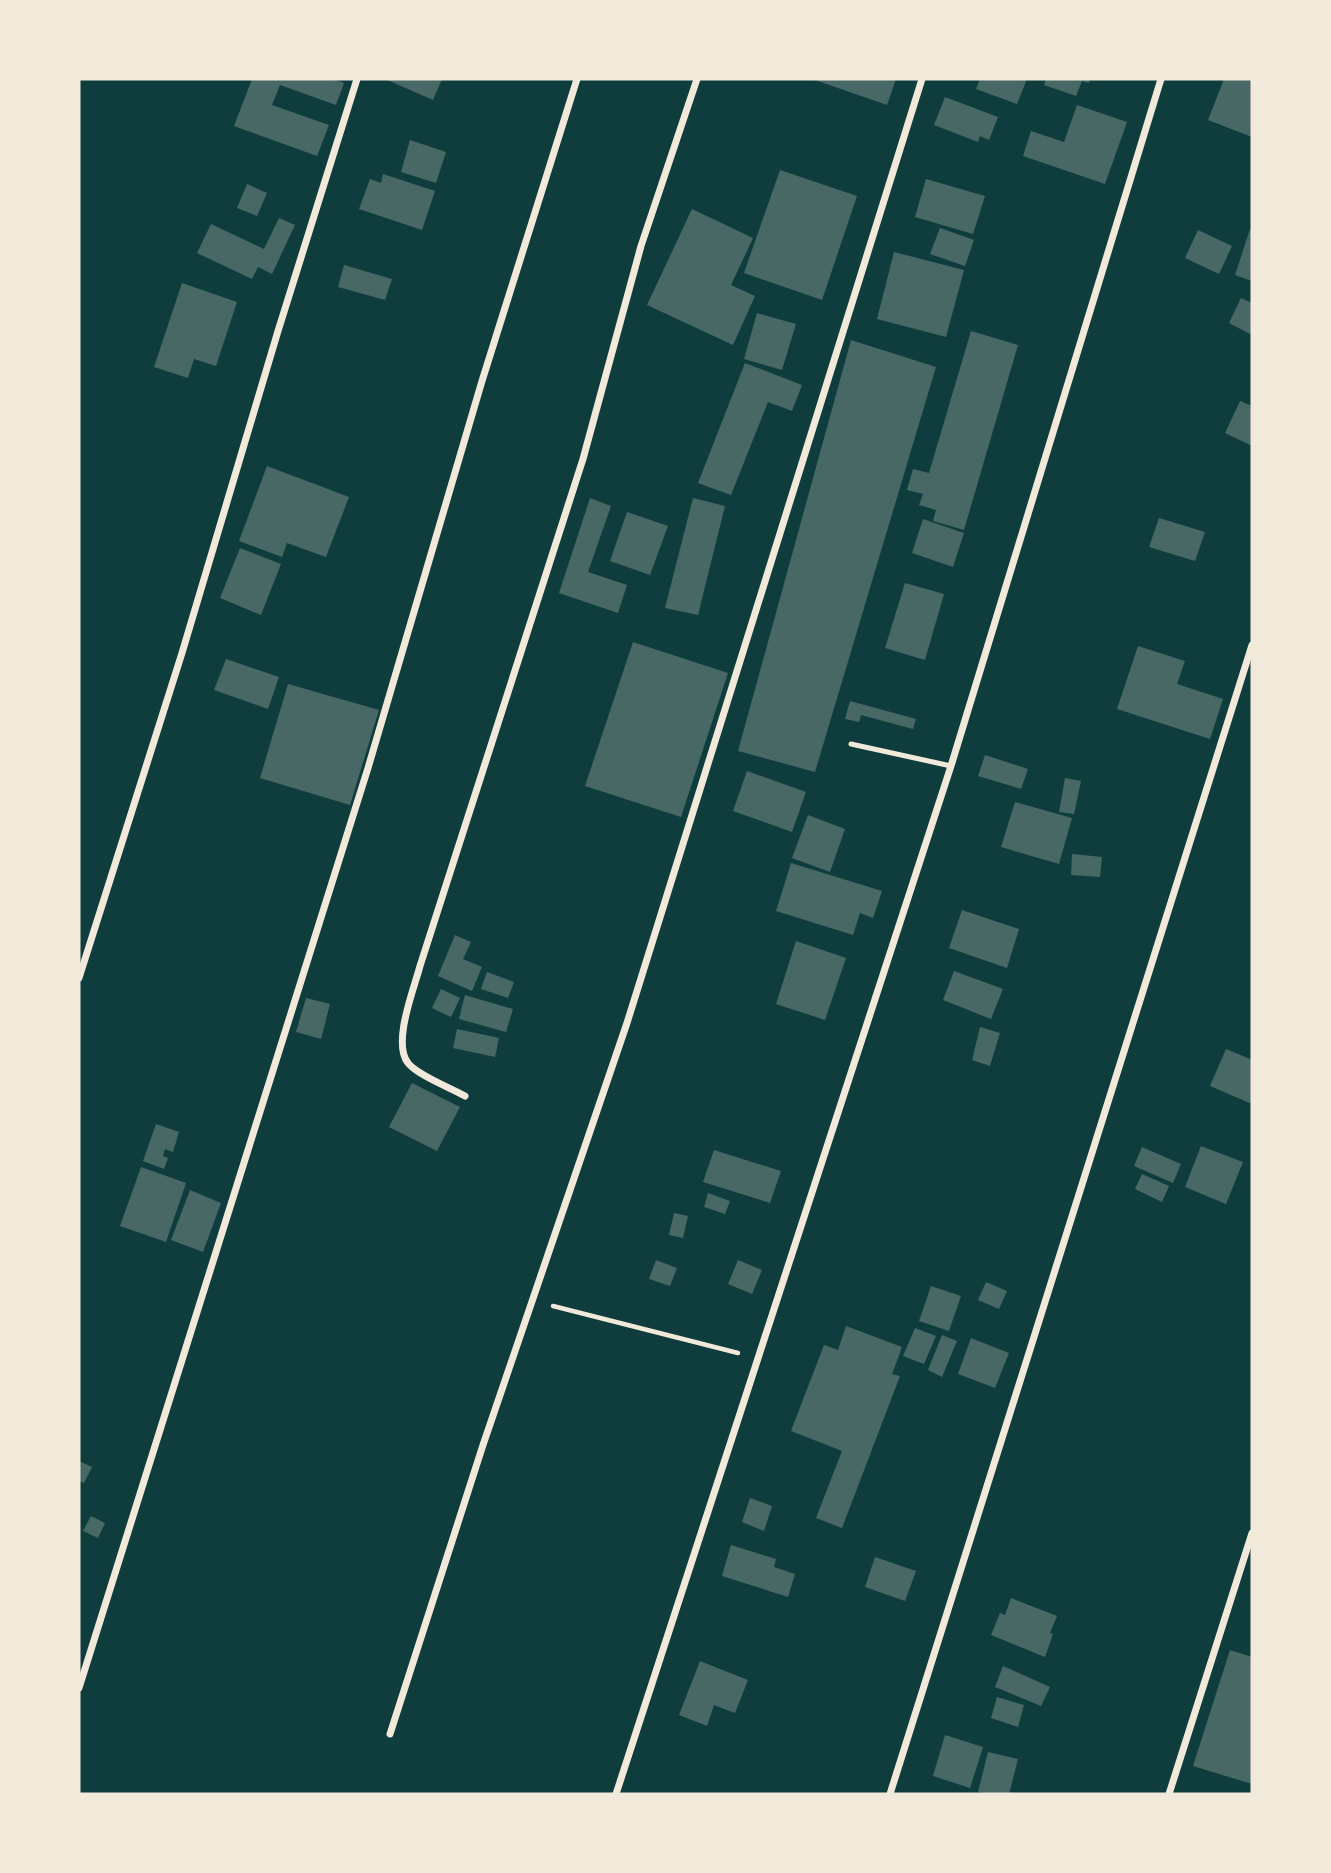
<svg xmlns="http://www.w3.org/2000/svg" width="1331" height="1873" font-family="Helvetica,sans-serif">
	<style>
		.building { fill: #486865 }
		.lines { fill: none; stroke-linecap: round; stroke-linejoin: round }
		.path { stroke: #f1e9da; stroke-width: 4.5 }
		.service { stroke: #f1e9da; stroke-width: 5 }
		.minor { stroke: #f1e9da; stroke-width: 7 }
	</style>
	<rect width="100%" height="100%" fill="#0f3d3e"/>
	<g class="building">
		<polygon points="252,79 333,79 344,83 336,105 280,85 272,105 329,125 317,156 234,126"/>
		<polygon points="385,79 442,79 433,100"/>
		<polygon points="812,79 896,79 887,105"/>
		<polygon points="980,79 1027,79 1017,104 976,89"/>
		<polygon points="1046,79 1090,79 1089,83 1082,81 1076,96 1044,85"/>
		<polygon points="1224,79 1252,79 1252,137 1208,120"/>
		<polygon points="945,97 998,117 989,140 980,136 978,142 934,125"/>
		<polygon points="1077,105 1127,122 1105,184 1023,156 1031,131 1064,142"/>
		<polygon points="410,140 446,152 436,183 401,172"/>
		<polygon points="780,170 857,196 822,300 744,273"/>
		<polygon points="383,174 435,191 422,230 359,209 370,179 381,183"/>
		<polygon points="926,179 985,196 973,234 915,217"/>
		<polygon points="247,184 267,193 257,216 237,208"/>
		<polygon points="692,209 753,238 731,285 755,296 733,345 647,305"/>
		<polygon points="279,218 295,225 272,274 258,267 252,279 197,253 211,224 264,249"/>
		<polygon points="940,228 974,240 965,266 930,254"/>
		<polygon points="1250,229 1252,230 1252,281 1235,275"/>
		<polygon points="1198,230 1232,246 1219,274 1185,258"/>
		<polygon points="894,252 964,270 946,337 877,319"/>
		<polygon points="344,265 392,279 385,300 338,287"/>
		<polygon points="182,283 237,302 216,366 194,359 188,378 154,367"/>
		<polygon points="1241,298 1252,303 1252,335 1229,323"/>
		<polygon points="757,313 796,324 782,370 744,359"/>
		<polygon points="971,331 1018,345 964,530 933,521 936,510 919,505 923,494 907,490 913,469 929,473"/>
		<polygon points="851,340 936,367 815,772 738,751"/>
		<polygon points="745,363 802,385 792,411 768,402 731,495 698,483"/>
		<polygon points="1240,401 1252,406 1252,446 1225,433"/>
		<polygon points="267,466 349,497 326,557 287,543 282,557 239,541"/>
		<polygon points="590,498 611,506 588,572 627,585 618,613 559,593"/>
		<polygon points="693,498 725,506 698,615 665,608"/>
		<polygon points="627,512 668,526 650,575 610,561"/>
		<polygon points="1159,518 1205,532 1195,561 1149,547"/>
		<polygon points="923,519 964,533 953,567 912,553"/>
		<polygon points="240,548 281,564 261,615 220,598"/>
		<polygon points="905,583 944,594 925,660 885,648"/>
		<polygon points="633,642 728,673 681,817 585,786"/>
		<polygon points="1138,646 1185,661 1177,684 1223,699 1210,739 1117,709"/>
		<polygon points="226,659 279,677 268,709 214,690"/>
		<polygon points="288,684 379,710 350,805 260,778"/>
		<polygon points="850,701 916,719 913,729 861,715 859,722 845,719"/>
		<polygon points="985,755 1028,769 1021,789 978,776"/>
		<polygon points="747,771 806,792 792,832 733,811"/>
		<polygon points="1065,778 1081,781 1074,814 1059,812"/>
		<polygon points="1015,802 1072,818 1059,864 1001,847"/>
		<polygon points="808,815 845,829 830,872 792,858"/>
		<polygon points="1072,854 1102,857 1100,877 1071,875"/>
		<polygon points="791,863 882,891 873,918 860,913 853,935 776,911"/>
		<polygon points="962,910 1019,929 1007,968 949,948"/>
		<polygon points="455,935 471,942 463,959 482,967 472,991 438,976"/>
		<polygon points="796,941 846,958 825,1020 776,1004"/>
		<polygon points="954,971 1003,989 991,1019 943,1000"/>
		<polygon points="487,972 514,982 508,998 481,989"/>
		<polygon points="441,989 460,998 451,1017 432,1008"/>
		<polygon points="465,995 513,1009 506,1032 459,1019"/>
		<polygon points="306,998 330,1004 321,1039 296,1032"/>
		<polygon points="980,1027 1000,1033 990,1066 972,1060"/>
		<polygon points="457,1029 499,1038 495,1057 453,1048"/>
		<polygon points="1226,1049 1250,1059 1252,1055 1252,1104 1210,1086"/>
		<polygon points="412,1083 460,1107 437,1151 389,1127"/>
		<polygon points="156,1124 179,1132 173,1152 165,1149 163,1156 168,1158 164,1169 143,1161"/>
		<polygon points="1201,1146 1243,1162 1226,1204 1185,1187"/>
		<polygon points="1142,1147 1181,1164 1173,1183 1134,1166"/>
		<polygon points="714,1150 781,1171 770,1203 703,1182"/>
		<polygon points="141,1167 186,1183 166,1242 120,1226"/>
		<polygon points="1142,1174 1169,1186 1162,1202 1135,1189"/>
		<polygon points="190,1190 221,1203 203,1252 171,1240"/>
		<polygon points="708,1193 730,1201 725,1214 704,1207"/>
		<polygon points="674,1213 688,1216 683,1238 669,1235"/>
		<polygon points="656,1260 677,1268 670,1286 649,1279"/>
		<polygon points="738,1260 762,1270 752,1294 728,1284"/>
		<polygon points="986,1282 1007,1291 999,1309 978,1300"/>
		<polygon points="931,1286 961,1296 949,1331 919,1321"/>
		<polygon points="846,1326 902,1347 892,1374 900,1376 842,1528 816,1518 842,1451 791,1431 824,1345 838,1350"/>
		<polygon points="915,1328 936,1336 924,1364 903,1356"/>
		<polygon points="942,1335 957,1341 942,1377 928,1370"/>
		<polygon points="971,1338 1009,1353 995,1388 958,1374"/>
		<polygon points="79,1461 92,1467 84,1483 79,1481"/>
		<polygon points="750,1498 772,1506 764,1531 742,1522"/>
		<polygon points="91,1516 105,1523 98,1538 83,1531"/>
		<polygon points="731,1545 776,1559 774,1567 795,1574 788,1597 722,1576"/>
		<polygon points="875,1557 916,1571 905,1601 865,1587"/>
		<polygon points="1011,1598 1057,1616 1050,1633 1053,1634 1045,1657 991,1635 1000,1613 1005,1615"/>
		<polygon points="1230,1650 1252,1657 1252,1784 1193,1766"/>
		<polygon points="700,1661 748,1680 735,1713 714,1705 707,1726 679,1715"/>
		<polygon points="1003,1666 1050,1687 1041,1706 995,1687"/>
		<polygon points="997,1697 1024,1705 1018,1727 991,1718"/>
		<polygon points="945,1735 983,1747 970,1788 933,1776"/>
		<polygon points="988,1752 1018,1759 1009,1794 989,1794 978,1792"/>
	</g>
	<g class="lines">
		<polyline class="path" points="553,1306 738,1353"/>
		<polyline class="service" points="851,744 951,766"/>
		<g class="minor">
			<polyline points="79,978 182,653 278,331 357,79"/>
			<path d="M465,1096C451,1088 417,1075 408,1063C392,1043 414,989 420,966L583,459L641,246L697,79"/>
			<polyline points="79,1688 368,768 482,381 577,79"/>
			<polyline points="390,1734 483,1445 627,1023 922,79"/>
			<polyline points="616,1794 951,766 1161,79"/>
			<polyline points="890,1794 1252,645"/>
			<polyline points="1169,1794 1252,1533"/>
		</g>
	</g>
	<rect width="1331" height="1873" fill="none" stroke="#f1e9da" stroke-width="161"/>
</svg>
